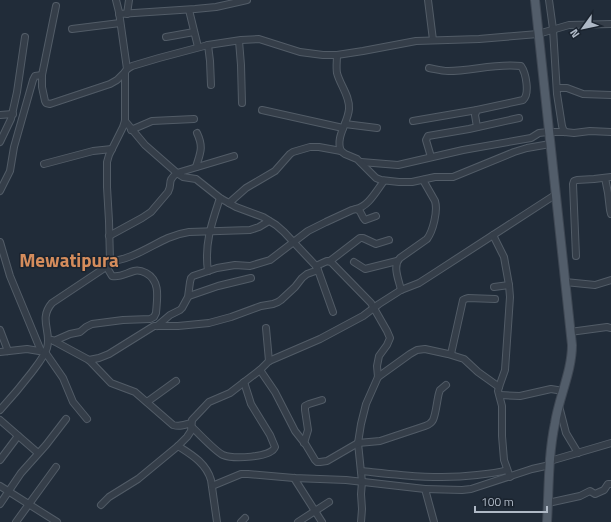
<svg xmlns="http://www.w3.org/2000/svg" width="611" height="522" font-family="'Titillium Web',sans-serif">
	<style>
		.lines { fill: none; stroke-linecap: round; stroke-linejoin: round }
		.minor-casing { stroke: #525c67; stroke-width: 8 }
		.major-casing { stroke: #3e4753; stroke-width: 10 }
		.minor { stroke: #353e49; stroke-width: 6 }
		.major { stroke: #525d6a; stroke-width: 8 }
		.labels { text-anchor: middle; stroke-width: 3; stroke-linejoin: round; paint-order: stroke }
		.district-label { font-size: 19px; font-weight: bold; fill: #d48c5c; stroke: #1a232e }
	</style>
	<rect width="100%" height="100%" fill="#212c39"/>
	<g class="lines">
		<g class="minor-casing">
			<g id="minor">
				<polyline points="116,0 119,12 127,69"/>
				<polyline points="428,0 433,40"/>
				<polyline points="549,0 553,29 557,94 562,126 563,129 565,132"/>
				<polyline points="56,6 42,75 42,87 45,101 46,103 50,104 110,84 117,80 125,72"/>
				<polyline points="189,10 198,47"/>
				<polyline points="119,14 195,9 216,7 247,0"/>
				<polyline points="127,14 129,0"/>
				<polyline points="72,29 120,23"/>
				<polyline points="166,37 194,32"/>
				<polyline points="239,41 241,65 242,103"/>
				<polyline points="208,45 210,61 211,85"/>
				<path d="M337,55C337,61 336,67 337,73C340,85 350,96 349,109C348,123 335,137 341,151"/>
				<path d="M429,68C435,69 441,71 448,71C472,71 496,63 521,66C526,73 530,94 523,100L477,110L475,115L477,127"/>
				<polyline points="557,88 567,88 583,94 611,95"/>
				<polyline points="262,110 343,128"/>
				<polyline points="0,115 13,114"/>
				<polyline points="125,121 145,145 177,173 183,177 196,179 220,198 236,207 263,217 276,225 284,232 316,266 318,270 333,312"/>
				<polyline points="413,121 477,110"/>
				<polyline points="345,124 377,128"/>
				<polyline points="131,130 152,121 194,119"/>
				<polyline points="0,142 11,119 17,92 25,37"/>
				<polyline points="431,157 426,140 428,136 469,129 519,118"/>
				<polyline points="361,162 398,165 463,150 531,138 539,133 548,132 565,132 574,133 590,131 611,132"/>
				<polyline points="44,164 93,151 112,149"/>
				<path d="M196,167C200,153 204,148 197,133"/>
				<polyline points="605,178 608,193 610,210 611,214"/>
				<polyline points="0,191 10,171 14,147 33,80 35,76 42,75"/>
				<polyline points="229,203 246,188 275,171 290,154 293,152 310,147 319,147 341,151 345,154 357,159 376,178 381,180 399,182 412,182 435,177 453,177 514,152 527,148 550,144"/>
				<path d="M356,209C369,206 376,191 384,181"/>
				<polyline points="493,235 504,257 509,285 510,297 505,370 499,387 498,391 502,406 502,436 504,460 510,477"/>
				<path d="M109,236L142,218L151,212L168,192C173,183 166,182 177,173L234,156"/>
				<polyline points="0,242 10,276 41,351"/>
				<polyline points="576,256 573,184 574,181 577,180 594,179 611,177"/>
				<path d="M110,261C129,261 152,245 168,238C175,235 182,233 189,232L250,230L259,227L269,221"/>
				<polyline points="330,261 360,238 363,238 376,244 389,240"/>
				<polyline points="354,262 365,269 397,261"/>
				<polyline points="316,266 327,261 331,262 371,303 387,331 390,338 387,345 379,356 377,366 378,377 366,404 361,424 358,443 362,482 361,494 362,509 361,522"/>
				<path d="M208,271C204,244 212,222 220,198"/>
				<polyline points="565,282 595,285 611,280"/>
				<polyline points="494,287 509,285"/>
				<path d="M401,290C399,280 392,266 400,258L427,239C433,231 438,211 435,201L423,180"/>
				<polyline points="189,296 218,286 251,278"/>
				<path d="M157,326L170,315L180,310L182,308L188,297L190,282L191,278L193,276L217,268L235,265L250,266L270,260L308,231L326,222L352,210C362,207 360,215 365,220L376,216"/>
				<polyline points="266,328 269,361"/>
				<polyline points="0,330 8,351"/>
				<polyline points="570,332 607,327 611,328"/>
				<path d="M52,340L89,360L111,383L135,392L173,425C180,427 185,425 191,423"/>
				<path d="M54,341L70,334L80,332L86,327L92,324L123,320L150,319L154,317L156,313C157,299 161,281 146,273C142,271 138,270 134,271C126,273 120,278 112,276L106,266"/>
				<polyline points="0,352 27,349 45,352 63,378 73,402 87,419"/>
				<polyline points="451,354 463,300 465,299 468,298 495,299"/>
				<polyline points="89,360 99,358 109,354 154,326 178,326 209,323 231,317 261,306 273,304 278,302 281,300 295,287 302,278 307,274 318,270"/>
				<path d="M260,370L275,392L295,431L306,445L315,460L317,462H320L327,461L358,443L380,441L425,426C428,425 431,424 433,420C436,414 437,400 439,393L440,390L446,385"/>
				<polyline points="378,377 410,354 417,350 425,349 448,354 464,359 478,372 499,387"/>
				<polyline points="500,395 520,396 551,389 563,391"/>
				<polyline points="147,402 176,381"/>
				<polyline points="559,406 566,433 578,453"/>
				<path d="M0,410C11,398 22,385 32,372C37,365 44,357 47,348C52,332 38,319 52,303L103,269L109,263L110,261L109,221L107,187V162L109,155L123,127L125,121V72L127,69L132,66L159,58L208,45L241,40L259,39L300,52L323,55H337L363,51L416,41L479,39L538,34L569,25L611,24"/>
				<polyline points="0,420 38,453"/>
				<path d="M191,426C198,433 216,452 223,455C233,459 271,458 275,447L270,435L251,404L244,382"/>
				<polyline points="304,443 308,430 305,410 305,406 309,404 322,400"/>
				<path d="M178,446C192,455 206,463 211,480L217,522"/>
				<polyline points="0,460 18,436"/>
				<polyline points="550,461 611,443"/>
				<path d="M361,471C400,475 438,480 477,475C487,474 497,473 507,470"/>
				<polyline points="294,478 322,522"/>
				<polyline points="0,486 57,522"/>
				<polyline points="212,486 241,474 248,474 294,478 346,480 425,489 434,522"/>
				<polyline points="425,489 462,490 471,489 532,469 550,465"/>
				<polyline points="548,503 580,496 590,491 595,494 604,490 608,484 611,484"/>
				<polyline points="0,504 21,473 46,445 66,419"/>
				<polyline points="101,505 109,497 138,479 178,446 187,437 191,431 192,420 209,402 230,393 260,370 269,361 320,339 363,316 379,304 401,290 419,283 433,274 555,195"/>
				<polyline points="16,522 56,467"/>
				<polyline points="241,522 245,518"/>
				<polyline points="298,522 329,502"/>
			</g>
		</g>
		<g class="major-casing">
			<path id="major" d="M535,0L572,345C572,371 559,397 555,423C548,456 549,489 547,522"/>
		</g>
		<use href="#minor" class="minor"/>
		<use href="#major" class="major"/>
	</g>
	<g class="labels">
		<g class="district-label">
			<text x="69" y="267">Mewatipura</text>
		</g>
	</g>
	<g transform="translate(583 28) rotate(237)" stroke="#1a232e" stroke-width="3" paint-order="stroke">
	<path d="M0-3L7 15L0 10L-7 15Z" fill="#afb9c6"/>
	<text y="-6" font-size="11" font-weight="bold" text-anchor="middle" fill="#afb9c6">N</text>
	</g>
	<path d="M475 506v6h72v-6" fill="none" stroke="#afb9c6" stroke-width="2"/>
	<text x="481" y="506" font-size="12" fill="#afb9c6" stroke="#1a232e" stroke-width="3" paint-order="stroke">100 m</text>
</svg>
